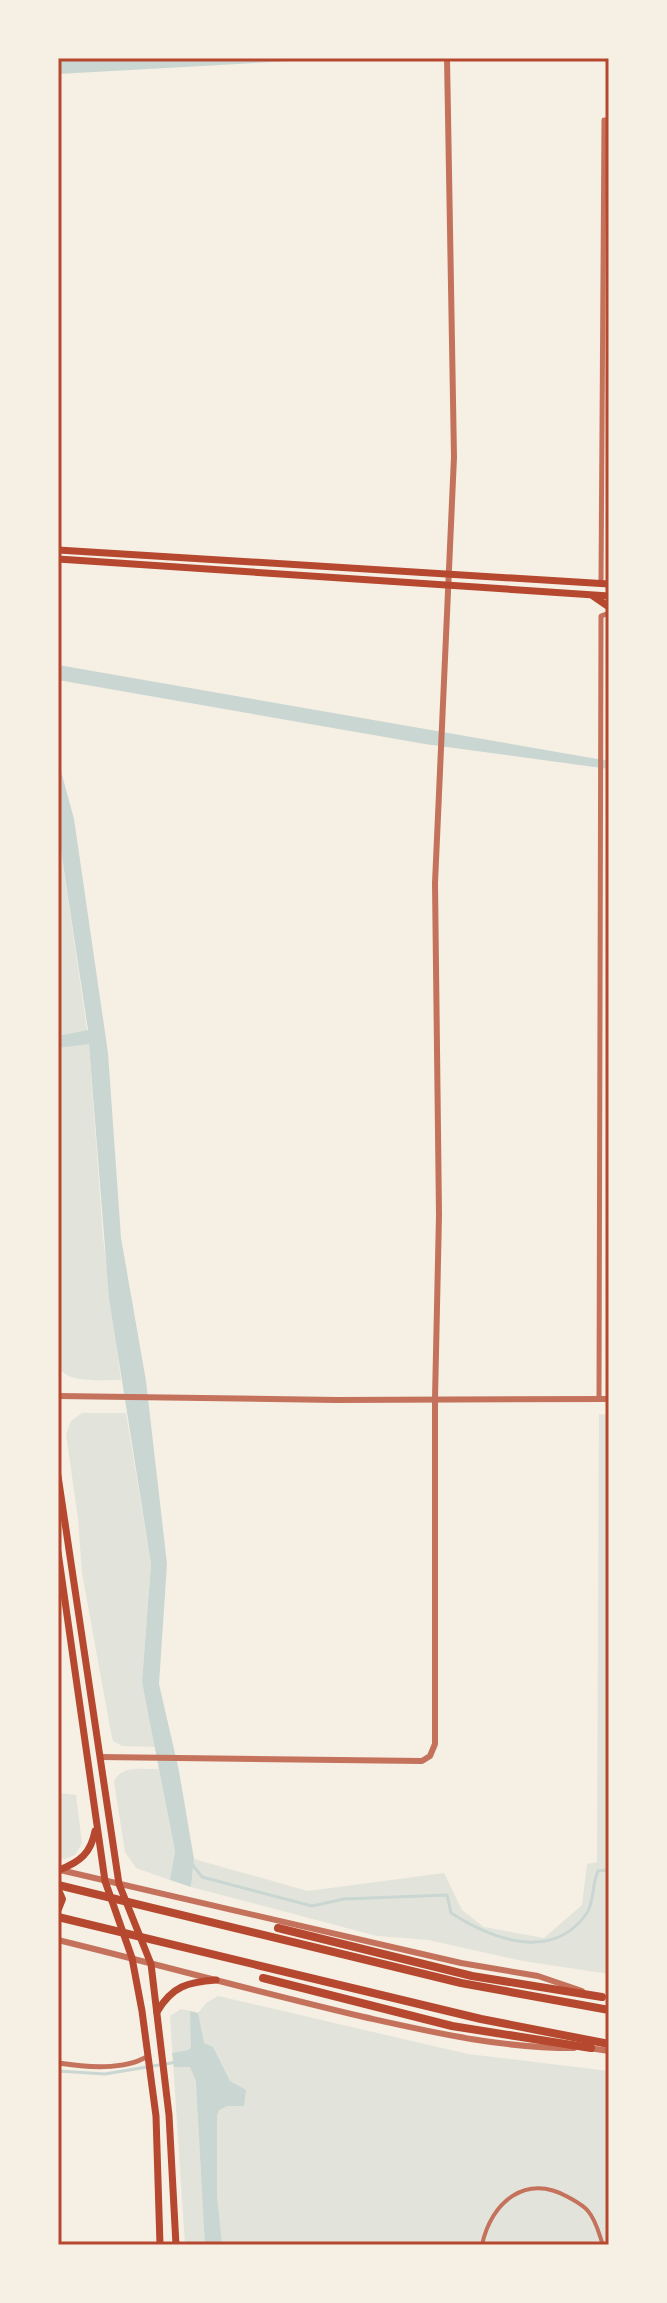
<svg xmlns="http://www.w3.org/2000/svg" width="667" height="2303" font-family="'DM Sans',sans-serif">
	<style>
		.green { fill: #e2e4dc }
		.water { fill: #c9d6d2 }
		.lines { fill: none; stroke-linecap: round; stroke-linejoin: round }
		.stream { stroke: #c9d6d2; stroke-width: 3 }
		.pedestrian { stroke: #c5725c; stroke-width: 4 }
		.minor { stroke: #c5725c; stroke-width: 5 }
		.tertiary { stroke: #c5725c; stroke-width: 6 }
		.secondary { stroke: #b5482f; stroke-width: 7 }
		.primary { stroke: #b5482f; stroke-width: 8 }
		.trunk { stroke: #b5482f; stroke-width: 8 }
		.neatline { fill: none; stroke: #b5482f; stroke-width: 3 }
	</style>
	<rect width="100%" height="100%" fill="#f6efe4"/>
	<g class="green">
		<path d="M58,830L89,1044L103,1237L121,1380C102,1379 68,1385 58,1366Z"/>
		<polygon points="609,954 609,1383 606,1382"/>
		<polygon points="82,1413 126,1413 151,1564 142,1682 155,1747 122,1746 113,1741 111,1733 82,1573 78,1519 66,1434 71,1421"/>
		<polygon points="599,1414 609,1415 609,1974 523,1961 428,1940 377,1936 191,1887 194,1859 308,1891 444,1873 462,1910 484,1927 544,1938 582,1905 587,1864 597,1862"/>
		<path d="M159,1769L175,1851L170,1880L136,1868L125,1852L114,1782C121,1764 143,1770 159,1769Z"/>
		<polygon points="58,1793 76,1795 82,1843 75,1855 65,1859 58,1857"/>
		<polygon points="218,1996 468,2054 609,2071 609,2245 185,2245 170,2016 181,2009 198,2013 206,2003"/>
	</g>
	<g class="water">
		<polygon points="110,58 433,58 433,60 325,59 58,74 58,61"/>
		<polygon points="58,665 609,761 609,769 425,744 58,680"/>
		<polygon points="58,760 74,819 108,1053 121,1238 146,1381 167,1564 159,1684 179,1771 189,1830 194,1859 191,1887 170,1880 175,1851 142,1682 151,1564 109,1298 89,1044 58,1048 58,1036 88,1030 58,830"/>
		<polygon points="190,2011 198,2013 204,2043 213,2047 230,2081 246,2090 244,2106 227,2106 219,2110 217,2116 217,2197 222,2245 205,2245 196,2081 190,2067 174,2067 172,2053 189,2050 191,2047"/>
	</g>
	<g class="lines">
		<g class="stream">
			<path d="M192,1864L202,1877L312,1906L344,1899L447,1895L451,1913C492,1939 552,1963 587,1913C594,1902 592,1884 598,1871L609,1870"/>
			<polyline points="58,2071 105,2074 177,2062"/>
		</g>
		<path class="pedestrian" d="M482,2245C491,2202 526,2173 568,2197C575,2201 583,2205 588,2211C596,2220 599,2234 603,2245"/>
		<g class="minor">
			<polyline points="601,583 604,120 609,120"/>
			<polyline points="599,1399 601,616 609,613"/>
			<path d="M58,2063C85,2067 124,2071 148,2056"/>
		</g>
		<g class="tertiary">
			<polyline points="58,1396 337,1400 609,1399"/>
			<polyline points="100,1757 422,1761 430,1756 435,1744 435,1399 439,1215 435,883 454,457 447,58"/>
			<polyline points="60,1870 461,1963 538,1976 582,1991"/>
			<path d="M58,1940C160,1965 262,1993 364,2017C436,2033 500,2048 574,2048"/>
			<polyline points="589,2048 609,2051"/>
		</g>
		<g class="secondary">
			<polyline points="58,550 609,584"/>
			<polyline points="58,559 609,596"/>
			<polyline points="593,596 609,607"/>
			<polyline points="58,1476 119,1884 151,1964 169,2115 176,2245"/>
			<polyline points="58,1552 105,1881 132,1958 142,2011 156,2116 160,2245"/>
			<path d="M59,1870C80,1862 91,1853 95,1831"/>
			<path d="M157,2012C172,1986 188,1982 216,1980"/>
		</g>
		<g class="primary">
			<polyline points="58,1885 461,1983 609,2010"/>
			<polyline points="58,1890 62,1899 58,1909"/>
			<polyline points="58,1917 481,2019 609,2044"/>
		</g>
		<g class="trunk">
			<polyline points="278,1928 472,1976 602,1997"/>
			<polyline points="263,1978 452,2026 591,2048"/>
		</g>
	</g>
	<rect width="667" height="2303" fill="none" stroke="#f6efe4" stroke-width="120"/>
	<rect x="60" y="60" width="547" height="2183" class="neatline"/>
</svg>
